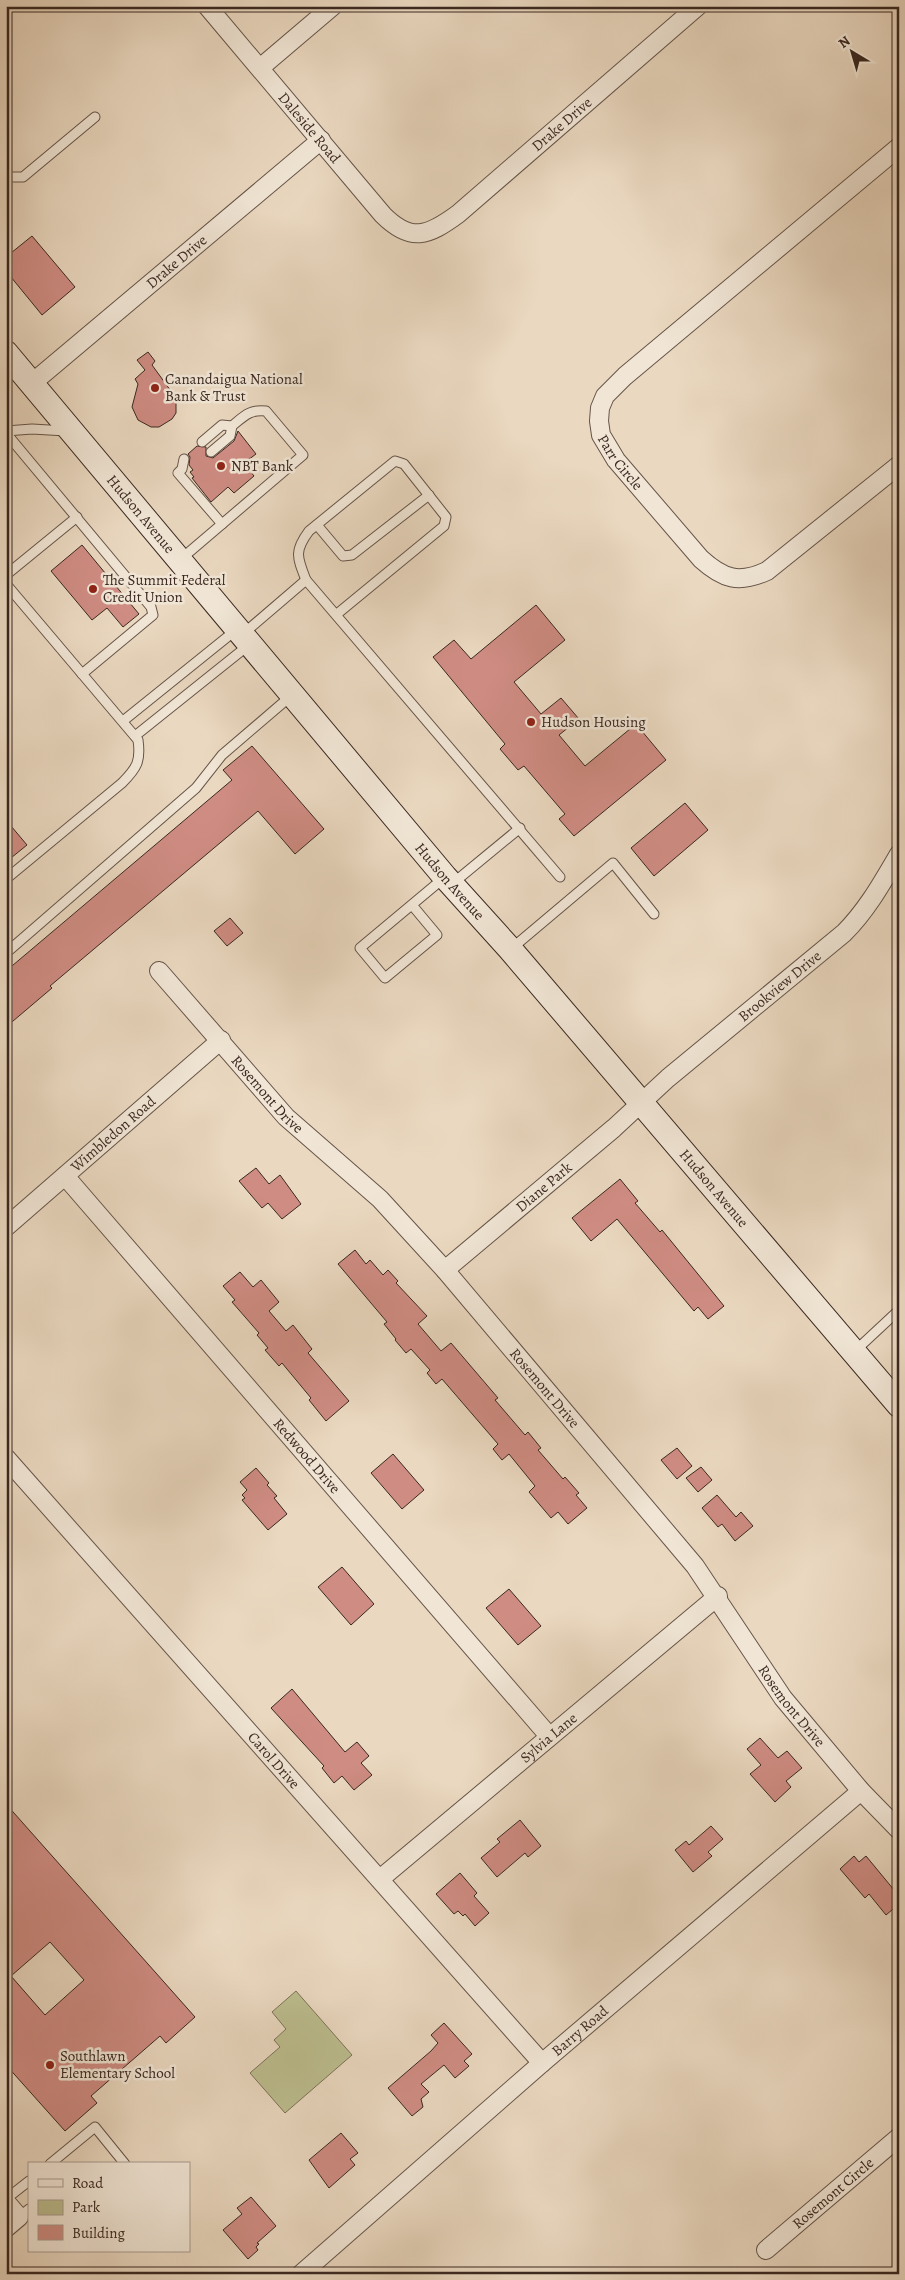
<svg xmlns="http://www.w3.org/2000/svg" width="905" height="2280" font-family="Alegreya,serif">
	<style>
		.green { fill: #bcbd8e; stroke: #7b7258 }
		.building { fill: #cf8c83; stroke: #3a2821; fill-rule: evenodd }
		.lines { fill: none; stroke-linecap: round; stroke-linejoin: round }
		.lane-casing { stroke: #665449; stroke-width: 11 }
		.street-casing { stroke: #665449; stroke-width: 20 }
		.secondary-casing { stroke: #3a2821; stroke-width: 26 }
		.lane { stroke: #f1e6d6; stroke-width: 9 }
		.street { stroke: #f1e6d6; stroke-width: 18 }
		.secondary { stroke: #f1e6d6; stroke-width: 24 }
		.poi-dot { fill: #8f2418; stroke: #f1e6d6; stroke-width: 2 }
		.labels { text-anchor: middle; stroke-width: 5; stroke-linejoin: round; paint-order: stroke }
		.street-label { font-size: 15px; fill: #3a2821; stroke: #f1e6d6 }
		.poi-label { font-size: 15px; fill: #3a2821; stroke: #f1e6d6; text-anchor: start }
	</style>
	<rect width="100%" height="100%" fill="#ead8c0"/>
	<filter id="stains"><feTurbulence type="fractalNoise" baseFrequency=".004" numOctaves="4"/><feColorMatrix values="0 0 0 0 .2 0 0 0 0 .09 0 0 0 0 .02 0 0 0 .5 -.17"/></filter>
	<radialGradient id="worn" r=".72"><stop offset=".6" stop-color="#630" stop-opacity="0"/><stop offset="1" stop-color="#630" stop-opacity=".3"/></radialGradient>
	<polygon class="green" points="296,1991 352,2055 285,2113 250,2073 280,2047 274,2040 286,2029 272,2012"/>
	<g class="building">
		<polygon points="32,236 75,287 42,315 6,271 6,257"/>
		<polygon points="148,352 155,361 152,365 176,398 176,413 172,419 159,427 151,427 138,420 132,407 138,384 135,379 145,370 137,360"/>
		<polygon points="238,431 256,454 244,463 254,476 234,493 228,487 211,502 192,478 194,477 190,472 193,470 189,465 190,457 188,454 197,446 206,447 206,456 213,458 234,441"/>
		<polygon points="82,545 139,614 123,627 107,608 92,620 51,571"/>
		<polygon points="536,605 565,640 514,682 541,714 561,698 579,719 559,735 585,766 636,724 666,760 574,836 559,819 565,814 524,766 518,770 500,749 505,744 433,657 454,640 471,659"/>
		<polygon points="252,746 324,829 295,854 258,811 50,986 52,988 6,1027 6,971 232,780 223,770"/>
		<polygon points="685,803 708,830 654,876 631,848"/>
		<polygon points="6,820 27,845 6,862"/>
		<polygon points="230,918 243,933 227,946 214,931"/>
		<polygon points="256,1168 269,1184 280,1175 301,1204 282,1219 268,1203 262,1208 239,1181"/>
		<polygon points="620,1179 638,1201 635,1203 660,1232 662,1230 724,1306 708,1319 698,1307 694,1311 617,1219 591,1241 572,1218"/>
		<polygon points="355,1250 366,1264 370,1260 383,1275 388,1270 398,1281 396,1283 427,1316 418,1324 441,1351 451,1343 498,1398 495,1400 525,1435 528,1432 541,1448 538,1450 563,1479 565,1477 579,1493 576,1495 587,1508 568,1524 558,1512 551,1518 529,1492 535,1486 509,1454 502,1460 493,1449 498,1444 442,1379 436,1384 427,1373 430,1370 411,1349 406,1353 395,1340 396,1339 384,1324 387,1322 338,1264"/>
		<polygon points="240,1272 253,1287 261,1280 279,1302 269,1311 286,1331 293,1325 312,1349 308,1353 349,1401 326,1421 309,1400 311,1398 282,1363 279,1366 265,1350 268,1348 257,1335 259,1333 232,1302 235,1300 223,1286"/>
		<polygon points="677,1448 692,1466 677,1479 661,1460"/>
		<polygon points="393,1454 424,1490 402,1509 371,1473"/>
		<polygon points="701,1467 712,1480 698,1492 686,1478"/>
		<polygon points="256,1468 269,1483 267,1485 277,1496 274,1498 287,1514 268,1530 242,1500 245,1498 242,1495 247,1490 240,1482"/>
		<polygon points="717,1495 736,1517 741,1512 753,1526 735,1541 722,1524 718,1527 702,1508"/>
		<polygon points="342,1567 374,1604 351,1625 318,1587"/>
		<polygon points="509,1589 541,1626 518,1645 486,1608"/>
		<polygon points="292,1689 345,1752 357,1742 369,1756 361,1763 372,1775 354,1790 342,1776 334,1783 322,1768 324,1766 271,1708"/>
		<polygon points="760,1738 778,1758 787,1751 802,1768 786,1781 791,1787 775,1802 750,1774 761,1765 747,1749"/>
		<path d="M6,1804L195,2017L166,2043L160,2036L91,2096L97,2103L65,2131L6,2065ZM50,1942L84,1980L45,2015L11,1976Z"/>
		<polygon points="520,1820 541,1846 528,1857 525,1853 497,1877 481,1858 500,1842 497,1839"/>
		<polygon points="711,1826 723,1839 708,1852 712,1856 693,1872 675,1850 686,1841 689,1845"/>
		<polygon points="854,1856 859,1862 866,1856 899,1896 899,1904 886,1915 869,1894 865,1898 840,1869"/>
		<polygon points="460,1873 477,1893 474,1896 489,1913 475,1926 465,1914 463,1916 458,1911 454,1914 436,1894"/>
		<polygon points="444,2023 472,2054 464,2061 469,2066 455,2078 444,2065 421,2084 429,2092 421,2099 423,2107 412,2116 388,2088 431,2051 438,2043 431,2035"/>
		<polygon points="341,2133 358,2153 350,2159 355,2165 329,2188 309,2160"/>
		<polygon points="251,2197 276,2226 257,2243 259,2244 256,2247 258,2250 248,2259 223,2230 242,2214 237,2208"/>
	</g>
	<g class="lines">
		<g class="lane-casing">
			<g id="lane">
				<polyline points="6,177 23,177 95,117"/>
				<polyline points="6,431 32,429 66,431"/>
				<polyline points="6,433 151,607 153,615 82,674"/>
				<polyline points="211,452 230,436 232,426"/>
				<polyline points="184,459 182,469 178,473 222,524"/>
				<polyline points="317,525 343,556 352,555 429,495"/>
				<path d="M181,559L303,455L266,411C250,409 244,416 232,426L222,425L202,442"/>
				<polyline points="6,575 77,517"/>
				<path d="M6,584L138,740C141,761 137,768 122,783L6,879"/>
				<path d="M337,614L444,526L446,517L404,464L395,461L309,531C294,551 297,557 306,580L560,877"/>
				<polyline points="243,634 306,580"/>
				<polyline points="123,721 236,630"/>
				<polyline points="135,736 250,644"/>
				<polyline points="452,884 520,828"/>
				<polyline points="412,905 437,935 385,978 360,948 445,877"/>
				<polyline points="511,949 613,863 654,914"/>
				<polyline points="6,953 196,788 222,755 292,695"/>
				<polyline points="855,1351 899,1310"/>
				<polyline points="50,2164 95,2127 125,2164"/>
				<polyline points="6,2199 29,2181"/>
				<polyline points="19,2217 29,2209"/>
			</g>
		</g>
		<g class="street-casing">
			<g id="street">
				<path id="s1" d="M207,6L383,215C411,243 428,236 458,214L698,6"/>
				<polyline points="260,68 333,6"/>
				<path id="s2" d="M899,147L625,376L605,396L600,408L599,421L601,435L616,460L701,559C723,579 739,584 767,571L899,465"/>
				<path id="s3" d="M31,384L321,140"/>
				<path id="s4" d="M159,971L286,1117L380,1199L445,1270L695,1566L783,1698L861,1791L899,1830"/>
				<path id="s5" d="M65,1176L549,1736"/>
				<path id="s6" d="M6,1227L221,1040"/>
				<path id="s7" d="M445,1270L614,1128L668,1078L844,933C867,910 882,883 899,854"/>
				<path id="s8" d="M6,1458L542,2063"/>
				<path id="s9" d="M380,1879L718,1596"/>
				<polyline points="6,2202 19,2217 6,2228"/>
				<path id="s10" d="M766,2250L899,2137"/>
				<path id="s11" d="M301,2274L542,2063L861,1791"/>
			</g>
		</g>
		<g class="secondary-casing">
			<g id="secondary">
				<path id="s12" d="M6,353L445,877L510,949L899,1405"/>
			</g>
		</g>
		<use href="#lane" class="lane"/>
		<use href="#street" class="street"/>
		<use href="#secondary" class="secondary"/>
	</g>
	<g class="poi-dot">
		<circle cx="155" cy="388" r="5"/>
		<circle cx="221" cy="466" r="5"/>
		<circle cx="93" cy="589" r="5"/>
		<circle cx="531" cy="722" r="5"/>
		<circle cx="50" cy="2065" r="5"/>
	</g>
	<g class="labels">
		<g class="street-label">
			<text dy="5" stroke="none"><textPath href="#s1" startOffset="496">Drake Drive</textPath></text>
			<text dy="5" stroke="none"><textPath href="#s1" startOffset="159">Daleside Road</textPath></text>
			<text dy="5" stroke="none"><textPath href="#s3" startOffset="190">Drake Drive</textPath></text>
			<text dy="5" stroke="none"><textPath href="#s2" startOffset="459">Parr Circle</textPath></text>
			<text dy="5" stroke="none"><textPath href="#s12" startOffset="210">Hudson Avenue</textPath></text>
			<text dy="5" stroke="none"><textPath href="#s12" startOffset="690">Hudson Avenue</textPath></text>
			<text dy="5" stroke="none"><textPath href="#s7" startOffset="439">Brookview Drive</textPath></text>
			<text dy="5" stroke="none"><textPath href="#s4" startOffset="164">Rosemont Drive</textPath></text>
			<text dy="5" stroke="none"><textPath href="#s6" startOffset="142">Wimbledon Road</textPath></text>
			<text dy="5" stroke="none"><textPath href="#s7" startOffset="129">Diane Park</textPath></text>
			<text dy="5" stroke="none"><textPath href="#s12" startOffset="1095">Hudson Avenue</textPath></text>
			<text dy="5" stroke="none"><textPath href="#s4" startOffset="569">Rosemont Drive</textPath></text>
			<text dy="5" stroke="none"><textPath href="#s5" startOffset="370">Redwood Drive</textPath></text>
			<text dy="5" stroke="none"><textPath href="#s4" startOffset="972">Rosemont Drive</textPath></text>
			<text dy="5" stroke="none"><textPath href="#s9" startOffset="220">Sylvia Lane</textPath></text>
			<text dy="5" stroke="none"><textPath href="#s8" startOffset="404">Carol Drive</textPath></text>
			<text dy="5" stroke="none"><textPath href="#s11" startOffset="370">Barry Road</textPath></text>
			<text dy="5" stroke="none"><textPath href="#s10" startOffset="88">Rosemont Circle</textPath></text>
		</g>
		<g class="poi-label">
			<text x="165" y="384">Canandaigua National<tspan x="165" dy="17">Bank &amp; Trust</tspan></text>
			<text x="231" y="471">NBT Bank</text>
			<text x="103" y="585">The Summit Federal<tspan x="103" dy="17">Credit Union</tspan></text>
			<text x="541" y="727">Hudson Housing</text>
			<text x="60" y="2061">Southlawn<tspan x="60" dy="17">Elementary School</tspan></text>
		</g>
	</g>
	<rect width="905" height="2280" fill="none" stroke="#ead8c0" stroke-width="25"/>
	<rect x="8" y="8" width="890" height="2265" fill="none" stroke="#3a2821" stroke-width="2.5"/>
	<rect x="12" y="12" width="880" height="2255" fill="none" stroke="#3a2821"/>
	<rect x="28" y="2162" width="162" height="90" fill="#f1e6d6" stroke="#a89a8e"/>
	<rect x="38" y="2179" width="25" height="8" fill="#f1e6d6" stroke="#a89a8e"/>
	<text x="72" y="2188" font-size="15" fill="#3a2821">Road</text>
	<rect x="38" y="2200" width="25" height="15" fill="#bcbd8e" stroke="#a89a8e"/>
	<text x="72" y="2212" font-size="15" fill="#3a2821">Park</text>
	<rect x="38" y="2225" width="25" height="15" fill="#cf8c83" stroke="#a89a8e"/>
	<text x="72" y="2238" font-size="15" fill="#3a2821">Building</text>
	<g transform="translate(852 52) rotate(322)" stroke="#f1e6d6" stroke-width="4" paint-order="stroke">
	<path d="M0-4L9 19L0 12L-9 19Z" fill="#3a2821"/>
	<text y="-8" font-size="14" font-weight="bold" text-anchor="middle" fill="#3a2821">N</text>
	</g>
	<rect width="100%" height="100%" filter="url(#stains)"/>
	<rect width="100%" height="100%" fill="url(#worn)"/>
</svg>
